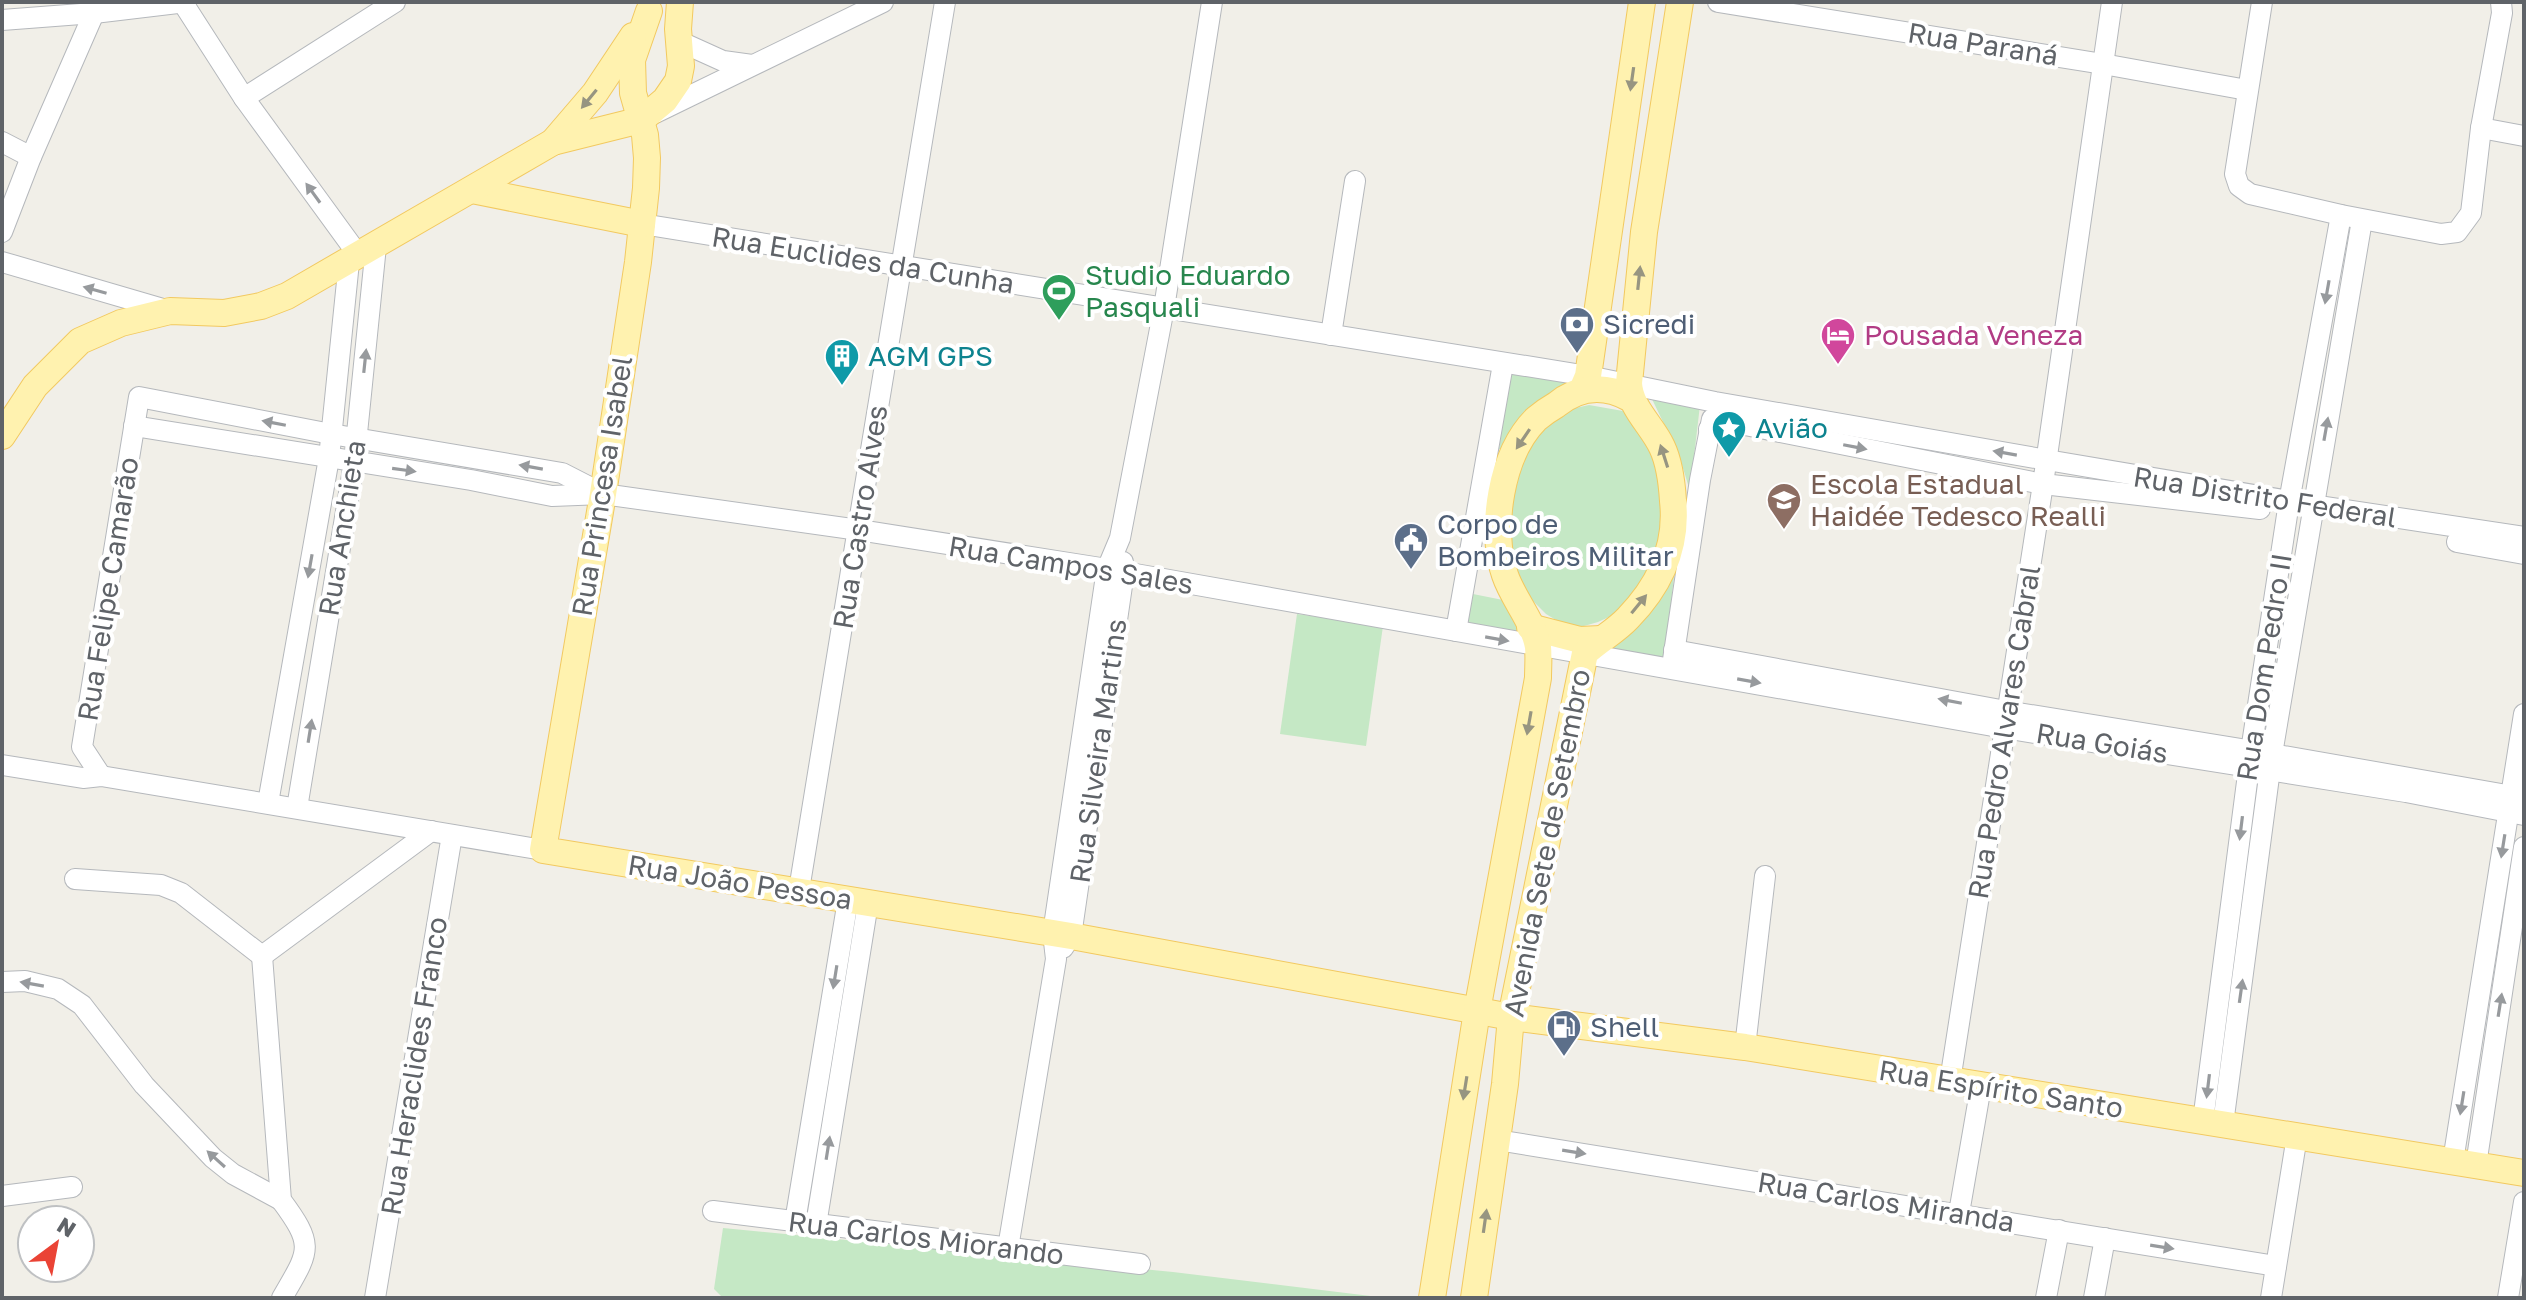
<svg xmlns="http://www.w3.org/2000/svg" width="2526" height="1300" font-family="'Golos Text',sans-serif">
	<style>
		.green { fill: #c5e8c5 }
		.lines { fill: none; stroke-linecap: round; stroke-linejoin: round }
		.minor-casing { stroke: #b5b8bc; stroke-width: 22 }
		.major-casing { stroke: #f2c960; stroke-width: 28 }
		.minor { stroke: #fff; stroke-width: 20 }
		.major { stroke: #fff2af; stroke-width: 26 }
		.oneway { fill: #979581 }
		.oneway2 { fill: #979a9d }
		.labels { text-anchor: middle; stroke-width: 8; stroke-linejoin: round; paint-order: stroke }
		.street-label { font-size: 28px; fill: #5f6368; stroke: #fff }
		.leisure-label { font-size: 28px; fill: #27864d; stroke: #fff; text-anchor: start }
		.service-label { font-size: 28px; fill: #4e5e75; stroke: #fff; text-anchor: start }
		.hotel-label { font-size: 28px; fill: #b23c85; stroke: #fff; text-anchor: start }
		.culture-label { font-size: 28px; fill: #0d838f; stroke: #fff; text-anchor: start }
		.education-label { font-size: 28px; fill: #785e54; stroke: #fff; text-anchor: start }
	</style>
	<rect width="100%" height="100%" fill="#f1efe8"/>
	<g class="green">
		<polygon points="1511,369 1565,378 1566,388 1507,450 1499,449"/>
		<polygon points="1651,397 1700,405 1690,491 1679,455"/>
		<polygon points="1589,405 1623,411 1647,434 1667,502 1653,573 1620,612 1598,622 1577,628 1561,623 1546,614 1526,594 1513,559 1509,517 1526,448 1539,432 1571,409"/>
		<polygon points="1674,576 1665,658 1609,648 1649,607"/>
		<polygon points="1468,593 1503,600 1520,625 1519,638 1463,627"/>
		<polygon points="1297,614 1383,626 1366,746 1280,734"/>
		<polygon points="723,1228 1173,1272 1387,1298 723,1298 714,1289"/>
	</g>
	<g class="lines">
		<g class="minor-casing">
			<g id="minor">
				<polyline points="1718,2 2103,64 2247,90"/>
				<polyline points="2262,2 2235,174 2239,186 2250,194 2341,215 2441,234 2457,232 2471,213 2481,128 2502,13 2501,2"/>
				<polyline points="183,3 244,98 359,256"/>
				<polyline points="2,20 94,13 186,2"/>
				<polyline points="681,42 723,61 752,65"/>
				<polyline points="244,98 395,2"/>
				<polyline points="655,113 883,2"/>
				<polyline points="2481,128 2524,136"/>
				<polyline points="2,142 31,157"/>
				<polyline points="642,224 1588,376 1715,402 2047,460 2313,505 2524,537"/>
				<polyline points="2,232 31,157 94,13"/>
				<polyline points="2,262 170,311"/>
				<polyline points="1331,335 1355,181"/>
				<polyline points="134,426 471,480 552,496 603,494 859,530 1107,569 2004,728 2406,792 2524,815"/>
				<polyline points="1709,429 1728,423 1735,423 2043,484 2260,509"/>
				<polyline points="2457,542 2524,554"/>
				<polyline points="1456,631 1503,364"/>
				<polyline points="1674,650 2006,711 2272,754 2524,798"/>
				<polyline points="1673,660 1700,480 1712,419"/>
				<polyline points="2,765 83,778 101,776 543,850"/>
				<polyline points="101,776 82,747 139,397 331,434 562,473 603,494"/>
				<polyline points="268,803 329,458 349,262"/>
				<polyline points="297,808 354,463 376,246"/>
				<polyline points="75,879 161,885 181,893 262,956"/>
				<path d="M799,890C848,594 894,298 945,2"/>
				<polyline points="1063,948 1071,936 1124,572 1123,562"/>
				<path d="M262,956L281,1200C316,1247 309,1251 282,1298"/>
				<polyline points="262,956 431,831"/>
				<polyline points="2,982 25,981 58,989 82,1005 144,1085 213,1158 233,1174 281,1200"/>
				<polyline points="1745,1047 1765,876"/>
				<polyline points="1950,1081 2043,484 2112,2"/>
				<polyline points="2203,1121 2251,751 2289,502 2341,215"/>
				<polyline points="2223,1124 2272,754 2362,220"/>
				<polyline points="1497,1140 2276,1266"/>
				<polyline points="2453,1161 2524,714"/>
				<polyline points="2476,1165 2524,847"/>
				<polyline points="2,1196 72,1187"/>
				<polyline points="713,1211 1140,1264"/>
				<polyline points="1959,1213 1981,1086"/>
				<polyline points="795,1222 848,900"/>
				<polyline points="816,1225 868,903"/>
				<polyline points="1008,1248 1056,959 1053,933 1107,569 1120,538 1164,308 1212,2"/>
				<polyline points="375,1298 452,835"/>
				<polyline points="2046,1298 2059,1230"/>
				<polyline points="2094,1298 2105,1238"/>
				<polyline points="2271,1298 2297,1136"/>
				<polyline points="2508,1298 2524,1202"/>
			</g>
		</g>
		<g class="major-casing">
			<g id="major">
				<polyline points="649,11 632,60 633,93 645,135 647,158 646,188 638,262 603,494 543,850 1071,936 1511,1017 1745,1047 2524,1173"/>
				<polyline points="553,142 595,93 633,36"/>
				<polyline points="472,190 642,224"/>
				<polyline points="1582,390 1588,376 1642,2"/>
				<polyline points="2,436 35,386 80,341 121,323 170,311 224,313 261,306 287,296 553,142 641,120 665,100 678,81 681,66 678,29 680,2"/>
				<polyline points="1530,627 1580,640 1601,639"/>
				<path d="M1432,1298L1477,1011L1538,678C1538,668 1539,657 1538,647C1534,622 1513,599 1505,575C1489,529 1501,454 1536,419C1542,414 1549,409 1556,405C1578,387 1604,384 1629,398"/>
				<path d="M1474,1298L1505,1084L1511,1017L1585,653C1599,640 1616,631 1628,618C1660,585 1678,547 1673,501C1672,484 1670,464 1662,447C1652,425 1630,408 1629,383L1644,232L1680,2"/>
			</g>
		</g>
		<use href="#minor" class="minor"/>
		<use href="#major" class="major"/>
	</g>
	<defs><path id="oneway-solid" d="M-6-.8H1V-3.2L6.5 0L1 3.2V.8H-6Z" transform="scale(2)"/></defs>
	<g class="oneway">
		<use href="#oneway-solid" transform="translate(1632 79) rotate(98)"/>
		<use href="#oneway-solid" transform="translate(589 99) rotate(129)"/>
		<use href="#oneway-solid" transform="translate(1639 278) rotate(-84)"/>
		<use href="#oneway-solid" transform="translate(1523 439) rotate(124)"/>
		<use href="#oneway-solid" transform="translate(1664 456) rotate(-108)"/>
		<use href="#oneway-solid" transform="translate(1639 604) rotate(-51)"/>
		<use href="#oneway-solid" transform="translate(1529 723) rotate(100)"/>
		<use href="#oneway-solid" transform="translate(1465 1088) rotate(99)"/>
		<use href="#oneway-solid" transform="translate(1485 1221) rotate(-82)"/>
	</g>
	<g class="oneway2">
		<use href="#oneway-solid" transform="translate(313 193) rotate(-126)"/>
		<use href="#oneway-solid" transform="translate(95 290) rotate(-164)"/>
		<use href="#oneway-solid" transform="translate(2327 292) rotate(100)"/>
		<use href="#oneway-solid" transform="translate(365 361) rotate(-84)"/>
		<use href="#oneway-solid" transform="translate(274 423) rotate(-169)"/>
		<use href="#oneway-solid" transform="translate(2326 429) rotate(-80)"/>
		<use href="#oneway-solid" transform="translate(1855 447) rotate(11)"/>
		<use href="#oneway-solid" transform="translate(2005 453) rotate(-170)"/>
		<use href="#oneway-solid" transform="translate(531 467) rotate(-170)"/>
		<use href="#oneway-solid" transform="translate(404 470) rotate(8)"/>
		<use href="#oneway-solid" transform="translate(310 566) rotate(100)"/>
		<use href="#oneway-solid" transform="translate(1497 639) rotate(10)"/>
		<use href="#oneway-solid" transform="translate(1749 681) rotate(10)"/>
		<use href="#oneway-solid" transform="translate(1950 701) rotate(-169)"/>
		<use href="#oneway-solid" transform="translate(310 731) rotate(-81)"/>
		<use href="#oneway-solid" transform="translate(2241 828) rotate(97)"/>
		<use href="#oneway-solid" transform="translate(2503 846) rotate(99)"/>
		<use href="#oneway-solid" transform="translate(835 977) rotate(99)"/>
		<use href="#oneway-solid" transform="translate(32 984) rotate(-170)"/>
		<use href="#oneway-solid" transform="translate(2241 991) rotate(-82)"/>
		<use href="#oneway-solid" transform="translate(2500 1005) rotate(-81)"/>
		<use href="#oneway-solid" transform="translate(2208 1086) rotate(97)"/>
		<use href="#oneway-solid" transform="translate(2462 1103) rotate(99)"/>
		<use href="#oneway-solid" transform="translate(828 1148) rotate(-81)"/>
		<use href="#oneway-solid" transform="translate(1574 1152) rotate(9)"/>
		<use href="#oneway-solid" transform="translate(216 1159) rotate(-138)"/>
		<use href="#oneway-solid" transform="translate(2162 1247) rotate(9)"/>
	</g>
	<defs>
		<g id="stadium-pin" transform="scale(1.8)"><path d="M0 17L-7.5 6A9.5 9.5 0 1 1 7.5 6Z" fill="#2e9e5b" stroke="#fff"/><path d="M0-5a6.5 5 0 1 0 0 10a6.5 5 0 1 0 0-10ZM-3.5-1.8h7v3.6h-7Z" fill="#fff"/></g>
		<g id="bank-pin" transform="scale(1.8)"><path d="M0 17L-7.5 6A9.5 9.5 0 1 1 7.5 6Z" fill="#5c6f8a" stroke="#fff"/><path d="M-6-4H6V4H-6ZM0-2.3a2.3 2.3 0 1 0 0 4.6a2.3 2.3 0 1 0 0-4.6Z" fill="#fff"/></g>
		<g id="hotel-pin" transform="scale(1.8)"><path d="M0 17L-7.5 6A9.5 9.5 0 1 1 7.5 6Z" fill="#d1479c" stroke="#fff"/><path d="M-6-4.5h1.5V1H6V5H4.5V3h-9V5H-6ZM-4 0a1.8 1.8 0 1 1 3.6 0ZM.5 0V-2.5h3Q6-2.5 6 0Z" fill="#fff"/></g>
		<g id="building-pin" transform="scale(1.8)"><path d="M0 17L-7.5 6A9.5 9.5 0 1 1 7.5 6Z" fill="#0f9aa8" stroke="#fff"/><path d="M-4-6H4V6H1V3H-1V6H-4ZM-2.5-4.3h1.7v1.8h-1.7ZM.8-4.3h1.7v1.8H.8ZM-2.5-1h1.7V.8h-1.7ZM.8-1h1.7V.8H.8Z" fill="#fff"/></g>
		<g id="sight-pin" transform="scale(1.8)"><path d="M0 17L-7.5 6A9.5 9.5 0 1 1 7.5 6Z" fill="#0f9aa8" stroke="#fff"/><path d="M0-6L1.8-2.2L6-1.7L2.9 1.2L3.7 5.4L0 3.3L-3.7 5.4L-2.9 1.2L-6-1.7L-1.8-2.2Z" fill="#fff"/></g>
		<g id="university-pin" transform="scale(1.8)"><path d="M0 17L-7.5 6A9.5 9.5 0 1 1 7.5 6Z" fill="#8d6e63" stroke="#fff"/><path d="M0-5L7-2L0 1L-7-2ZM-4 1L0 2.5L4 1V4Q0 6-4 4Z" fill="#fff"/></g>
		<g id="civic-pin" transform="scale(1.8)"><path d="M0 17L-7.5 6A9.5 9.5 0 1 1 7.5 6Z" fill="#5c6f8a" stroke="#fff"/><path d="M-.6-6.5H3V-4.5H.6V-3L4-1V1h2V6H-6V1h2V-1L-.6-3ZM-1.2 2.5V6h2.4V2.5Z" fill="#fff"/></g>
		<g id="fuel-pin" transform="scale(1.8)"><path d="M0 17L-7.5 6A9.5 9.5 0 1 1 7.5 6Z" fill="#5c6f8a" stroke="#fff"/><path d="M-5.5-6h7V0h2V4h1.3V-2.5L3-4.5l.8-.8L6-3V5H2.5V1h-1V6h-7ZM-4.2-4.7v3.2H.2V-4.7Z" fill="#fff"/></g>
	</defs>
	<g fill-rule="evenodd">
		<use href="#stadium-pin" x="1059" y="291"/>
		<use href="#bank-pin" x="1577" y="324"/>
		<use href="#hotel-pin" x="1838" y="335"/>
		<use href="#building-pin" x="842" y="356"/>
		<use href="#sight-pin" x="1729" y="428"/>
		<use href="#university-pin" x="1784" y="500"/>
		<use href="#civic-pin" x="1411" y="540"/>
		<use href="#fuel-pin" x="1564" y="1027"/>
	</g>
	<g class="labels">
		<g class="street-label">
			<text transform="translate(1983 44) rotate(9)" y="10">Rua Paraná</text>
			<text transform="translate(863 260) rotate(9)" y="10">Rua Euclides da Cunha</text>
			<text transform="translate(602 486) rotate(-81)" y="10">Rua Princesa Isabel</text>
			<text transform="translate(2265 497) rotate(9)" y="10">Rua Distrito Federal</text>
			<text transform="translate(860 517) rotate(-81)" y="10">Rua Castro Alves</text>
			<text transform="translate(342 528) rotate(-81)" y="10">Rua Anchieta</text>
			<text transform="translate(1071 565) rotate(9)" y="10">Rua Campos Sales</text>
			<text transform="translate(108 589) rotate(-81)" y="10">Rua Felipe Camarão</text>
			<text transform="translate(2264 667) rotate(-81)" y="10">Rua Dom Pedro II</text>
			<text transform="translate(2004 732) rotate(-81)" y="10">Rua Pedro Alvares Cabral</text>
			<text transform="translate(2102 743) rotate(9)" y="10">Rua Goiás</text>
			<text transform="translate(1098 751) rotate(-82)" y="10">Rua Silveira Martins</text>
			<text transform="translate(1547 843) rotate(-79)" y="10">Avenida Sete de Setembro</text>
			<text transform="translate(740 882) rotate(9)" y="10">Rua João Pessoa</text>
			<text transform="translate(414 1066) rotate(-81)" y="10">Rua Heraclides Franco</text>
			<text transform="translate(2001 1089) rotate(9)" y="10">Rua Espírito Santo</text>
			<text transform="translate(1886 1202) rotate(9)" y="10">Rua Carlos Miranda</text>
			<text transform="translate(926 1238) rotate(7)" y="10">Rua Carlos Miorando</text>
		</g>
		<g class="leisure-label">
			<text x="1085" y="285">Studio Eduardo<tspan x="1085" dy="32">Pasquali</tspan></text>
		</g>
		<g class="service-label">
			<text x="1603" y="334">Sicredi</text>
			<text x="1437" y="534">Corpo de<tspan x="1437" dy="32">Bombeiros Militar</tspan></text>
			<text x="1590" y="1037">Shell</text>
		</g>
		<g class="hotel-label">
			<text x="1864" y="345">Pousada Veneza</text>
		</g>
		<g class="culture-label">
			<text x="868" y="366">AGM GPS</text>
			<text x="1755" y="438">Avião</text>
		</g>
		<g class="education-label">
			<text x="1810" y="494">Escola Estadual<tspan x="1810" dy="32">Haidée Tedesco Realli</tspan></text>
		</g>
	</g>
	<rect width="2526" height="1300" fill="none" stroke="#5f6368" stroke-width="8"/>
	<g transform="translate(56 1244) rotate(32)"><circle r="38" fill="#ffffff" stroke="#bfc1c3" stroke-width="2"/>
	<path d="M0-6L14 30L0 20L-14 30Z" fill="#ea4335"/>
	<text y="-12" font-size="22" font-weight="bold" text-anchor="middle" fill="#5f6368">N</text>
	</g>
</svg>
